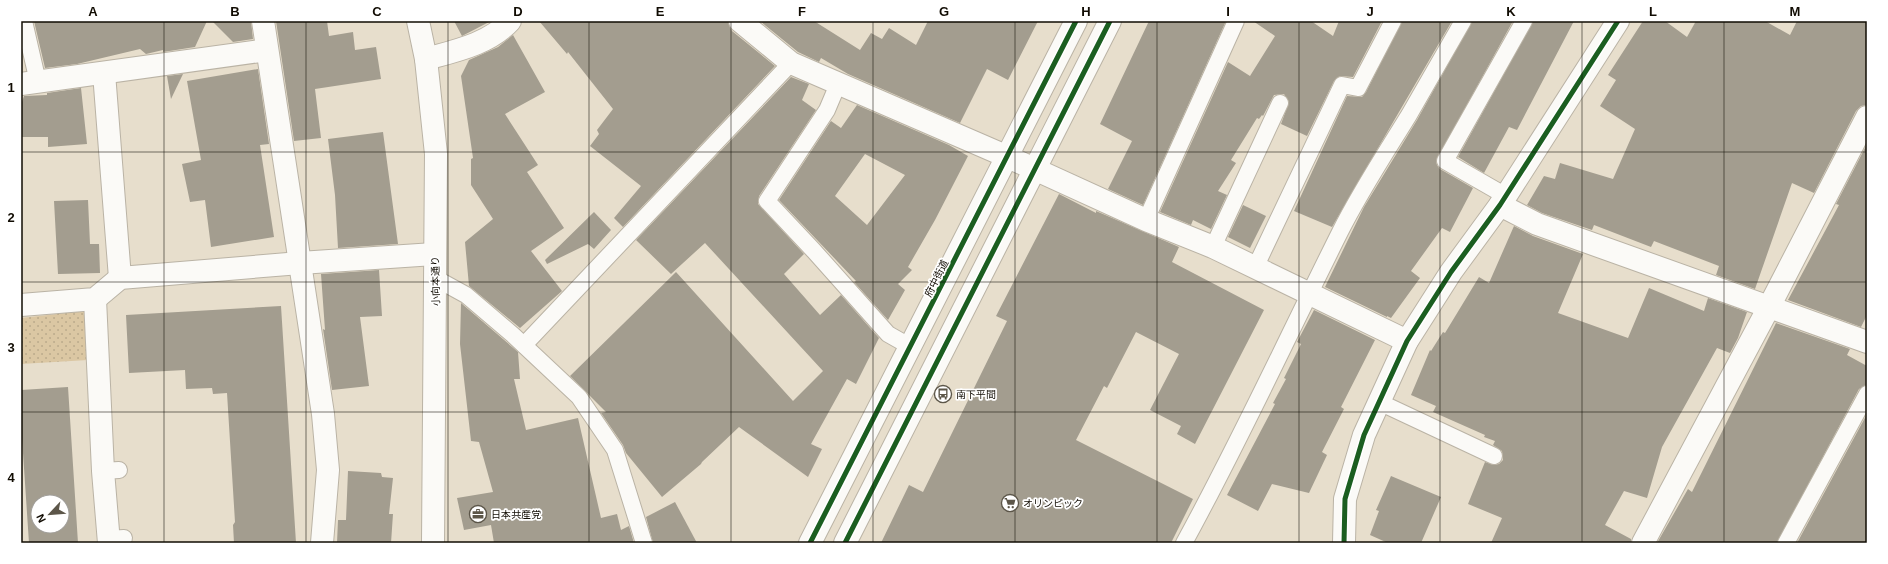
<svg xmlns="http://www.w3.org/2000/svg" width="1888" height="564" font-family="Helvetica,'Noto Sans JP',sans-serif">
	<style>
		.park { fill: url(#park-dots) }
		.building { fill: #a39d8f; fill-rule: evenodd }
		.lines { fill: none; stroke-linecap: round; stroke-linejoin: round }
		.service-casing { stroke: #bab3a5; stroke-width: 18 }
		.minor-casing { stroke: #bab3a5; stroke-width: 24 }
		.tertiary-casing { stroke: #bab3a5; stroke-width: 24 }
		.trunk-casing { stroke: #bab3a5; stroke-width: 24 }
		.service { stroke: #fbfaf7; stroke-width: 16 }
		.minor { stroke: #fbfaf7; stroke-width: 22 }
		.tertiary { stroke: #fbfaf7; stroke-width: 22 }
		.trunk { stroke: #fbfaf7; stroke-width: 22 }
		.cycleway-casing { stroke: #fff; stroke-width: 8 }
		.cycleway { stroke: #1b5e20; stroke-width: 5 }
		.grid { fill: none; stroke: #110c03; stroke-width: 1; stroke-opacity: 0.55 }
		.labels { text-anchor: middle; stroke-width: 3.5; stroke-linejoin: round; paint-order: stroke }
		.street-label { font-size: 10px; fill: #110c03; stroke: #fff }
		.poi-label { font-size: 10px; fill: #110c03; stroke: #fff; text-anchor: start }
		.neatline { fill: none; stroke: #110c03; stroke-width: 1.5 }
		.grid-label { font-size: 13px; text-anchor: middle; font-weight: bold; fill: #110c03 }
	</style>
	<defs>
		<pattern id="park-dots" width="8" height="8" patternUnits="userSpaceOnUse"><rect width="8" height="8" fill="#dbc7a3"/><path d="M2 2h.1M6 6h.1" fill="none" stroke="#bbaa8b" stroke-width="1.8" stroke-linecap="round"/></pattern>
	</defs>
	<rect width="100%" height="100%" fill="#e7decc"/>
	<polygon class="park" points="84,311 88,360 21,364 21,318"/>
	<g class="building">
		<polygon points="34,21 207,21 195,47 163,52 163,50 146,54 140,49 77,64 45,68"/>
		<polygon points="212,21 251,21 253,39 233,42"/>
		<polygon points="276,21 327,21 329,36 353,32 355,50 376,47 381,79 315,89 321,138 294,141"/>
		<polygon points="454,21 491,21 462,36"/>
		<polygon points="539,21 728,21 732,31 775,66 623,227 614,218 641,186 590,146 599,134 597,130 613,109 568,52 567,54"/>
		<polygon points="760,21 814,21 860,50 871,33 882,39 889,28 916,45 928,21 1038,21 1008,80 987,69 960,123 848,74 821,58 819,62 798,52"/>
		<polygon points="1149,21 1226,21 1143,205 1108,189 1132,141 1100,124"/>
		<polygon points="1253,21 1311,21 1333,36 1339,21 1382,21 1353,77 1340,76 1334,81 1307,136 1281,124 1289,102 1284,94 1274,95 1263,116 1262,115 1259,119 1257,118 1231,160 1236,163 1218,191 1227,195 1211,229 1193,220 1191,225 1160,212 1228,62 1250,76 1275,36"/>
		<polygon points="1402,21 1452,21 1332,227 1294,211 1347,96 1362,97 1366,92"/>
		<polygon points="1472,21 1513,21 1436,161 1437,165 1440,169 1473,188 1450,232 1442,228 1411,271 1420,278 1391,318 1387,316 1387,317 1325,287 1364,207 1417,120"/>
		<polygon points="1533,21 1574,21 1517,130 1509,127 1484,173 1458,157"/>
		<polygon points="1643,21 1665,21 1687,37 1696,21 1765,21 1790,35 1797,21 1867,21 1867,105 1861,106 1856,111 1814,193 1792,183 1755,289 1716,275 1719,266 1654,241 1651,247 1594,225 1592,230 1542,213 1527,205 1544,176 1555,179 1560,163 1613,179 1635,129 1600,106 1616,80 1608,75"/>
		<polygon points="513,35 545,92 505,114 538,165 527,172 564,228 531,251 562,291 520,328 469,286 465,242 493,219 471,185 471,159 473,158 461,76 469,60 498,47"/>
		<polygon points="258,69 269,144 260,145 274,237 211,247 205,200 190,202 182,164 201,160 187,81"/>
		<polygon points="183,74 171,99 167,76"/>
		<polygon points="791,77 809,84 802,100 816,110 759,196 758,204 804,254 784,274 820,315 841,295 879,338 856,384 847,379 811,444 822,449 808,477 739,427 702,462 701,464 662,497 626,453 623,445 601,413 606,412 570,376 676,272 793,401 823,371 705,243 671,274 636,240"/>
		<polygon points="81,88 87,144 48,147 48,137 21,137 21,105 24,96 47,95 47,93"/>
		<path d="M857,105L949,145L968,156L935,220L908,267L912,270L898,284L905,290L888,320L854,282L856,281L779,200L831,121L841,128ZM865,154L905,175L867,225L835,196Z"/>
		<polygon points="383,132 398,244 338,248 335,195 328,139"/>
		<polygon points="1867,144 1867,315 1861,327 1788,300 1839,205 1836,204"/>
		<polygon points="1059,194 1096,213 1096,211 1179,247 1172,262 1264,310 1195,444 1177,434 1181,426 1150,410 1179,354 1136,332 1107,388 1104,386 1076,440 1193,499 1171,543 881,543 909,485 923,492 1007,321 996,316"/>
		<polygon points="88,200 90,244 99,244 100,273 58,274 54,201"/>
		<polygon points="1243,205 1266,216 1250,248 1228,237"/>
		<polygon points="594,212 611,230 594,249 588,244 547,264 545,260"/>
		<polygon points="1514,226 1533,236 1583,254 1558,313 1628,338 1649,288 1704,311 1708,298 1747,312 1738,338 1730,353 1717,348 1662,447 1647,498 1624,491 1605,525 1631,539 1631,543 1491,543 1502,518 1468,504 1485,462 1494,465 1499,464 1503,460 1502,451 1493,445 1495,441 1484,437 1485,435 1433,412 1436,406 1411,395 1430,350 1431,351 1443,332 1445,333 1479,277 1489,283"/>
		<polygon points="379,270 382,316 360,317 369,386 332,390 323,329 325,330 321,274"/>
		<polygon points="461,303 518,352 520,379 514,379 526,430 578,418 601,518 617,514 621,530 629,526 634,543 494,543 491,525 464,530 457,498 493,492 479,442 471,441 460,344"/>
		<polygon points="281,306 296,543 234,543 233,525 235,522 227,393 213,394 212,388 186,389 185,370 129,373 126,315"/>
		<polygon points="1314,310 1375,340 1341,407 1344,409 1322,452 1327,455 1309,493 1272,484 1258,511 1227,495 1275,404 1273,403 1286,379 1284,378 1301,344 1297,342"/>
		<polygon points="1776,323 1850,349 1847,355 1867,366 1867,385 1859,389 1777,543 1657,543 1688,489 1692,492"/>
		<path d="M68,387L78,543H29L21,423V390ZM38,502H62V526H38Z"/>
		<polygon points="1867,414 1867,543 1797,543"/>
		<polygon points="348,471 381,473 382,477 393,478 389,514 393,514 391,543 337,543 338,520 346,520"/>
		<polygon points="1391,476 1441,497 1421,543 1388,543 1370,535 1379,511 1376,510"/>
		<polygon points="675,502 697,543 653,543 646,517"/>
	</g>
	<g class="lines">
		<g class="service-casing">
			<g id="service">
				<polyline points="24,21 38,82"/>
				<polyline points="838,84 827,110 767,201 814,251 888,334 911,347"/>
				<polyline points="1506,196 1445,161 1524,21"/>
				<polyline points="1146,220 1236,21"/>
				<polyline points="1213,247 1280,103"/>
				<polyline points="1255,268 1342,85 1358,88 1393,21"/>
				<polyline points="435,278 466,295 513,335 579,397 615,450 644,543"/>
				<polyline points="524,345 791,63"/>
				<polyline points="1379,402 1494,456"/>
				<polyline points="103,471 119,470"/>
				<polyline points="109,539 124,538"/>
				<path d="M1184,543C1240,441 1288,336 1340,232C1360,192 1385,154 1409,115C1427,84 1445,52 1463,21"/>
				<polyline points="1786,543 1867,394"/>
			</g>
		</g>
		<g class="minor-casing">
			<g id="minor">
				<polyline points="263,21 323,414 328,470 322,543"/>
				<polyline points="740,21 791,63 1008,157 1146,220 1213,247 1407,341"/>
				<polyline points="104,73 120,278"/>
				<polyline points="21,84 267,50"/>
				<polyline points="1500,205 1537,224 1867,342"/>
				<polyline points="95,299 103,471 109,543"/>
				<polyline points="21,305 95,299 120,278 300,263 434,254"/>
				<polyline points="1643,543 1769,307 1867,117"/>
			</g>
		</g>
		<g class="tertiary-casing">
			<g id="tertiary">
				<polyline points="418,21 426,59 436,154 433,543"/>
				<path d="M426,59C455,51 489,44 510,21"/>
				<polyline points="1344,543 1345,499 1364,435 1407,341 1451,272 1500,205 1618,21"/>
			</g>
		</g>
		<g class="trunk-casing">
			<g id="trunk">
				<polyline points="810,543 1076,21"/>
				<polyline points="845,543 1110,21"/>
			</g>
		</g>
		<use href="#service" class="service"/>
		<use href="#minor" class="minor"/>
		<use href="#tertiary" class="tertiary"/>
		<use href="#trunk" class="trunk"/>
		<g class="cycleway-casing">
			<g id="cycleway">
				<polyline points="810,543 1076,21"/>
				<polyline points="845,543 1110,21"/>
				<polyline points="1344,543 1345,499 1364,435 1407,341 1451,272 1500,205 1618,21"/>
			</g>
		</g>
		<use href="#cycleway" class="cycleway"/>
	</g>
	<path class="grid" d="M164,21V543M306,21V543M448,21V543M589,21V543M731,21V543M873,21V543M1015,21V543M1157,21V543M1299,21V543M1440,21V543M1582,21V543M1724,21V543M21,152H1867M21,282H1867M21,412H1867"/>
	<defs>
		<g id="bus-ring" transform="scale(0.9)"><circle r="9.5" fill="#fff" stroke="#5c5649" stroke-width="1.5"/><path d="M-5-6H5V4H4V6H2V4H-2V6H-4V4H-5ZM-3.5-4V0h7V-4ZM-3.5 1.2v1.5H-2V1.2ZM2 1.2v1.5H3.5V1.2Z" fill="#5c5649"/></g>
		<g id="supermarket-ring" transform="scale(0.9)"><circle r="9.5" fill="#fff" stroke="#5c5649" stroke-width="1.5"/><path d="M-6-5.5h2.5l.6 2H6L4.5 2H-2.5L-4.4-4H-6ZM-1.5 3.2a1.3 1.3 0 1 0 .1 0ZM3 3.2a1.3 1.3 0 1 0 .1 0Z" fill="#5c5649"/></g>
		<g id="office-ring" transform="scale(0.9)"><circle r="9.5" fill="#fff" stroke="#5c5649" stroke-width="1.5"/><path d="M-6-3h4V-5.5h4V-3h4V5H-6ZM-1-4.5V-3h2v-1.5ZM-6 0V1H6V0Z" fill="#5c5649"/></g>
	</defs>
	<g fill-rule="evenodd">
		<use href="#bus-ring" x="943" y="394"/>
		<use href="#supermarket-ring" x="1010" y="503"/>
		<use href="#office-ring" x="478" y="514"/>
	</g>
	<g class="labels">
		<g class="street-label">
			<text transform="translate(936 278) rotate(-63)" y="4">府中街道</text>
			<text transform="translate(435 281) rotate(-91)" y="4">小向本通り</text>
		</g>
		<g class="poi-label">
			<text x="956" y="398">南下平間</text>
			<text x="1023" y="507">オリンピック</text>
			<text x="491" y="518">日本共産党</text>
		</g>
	</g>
	<rect width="1888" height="564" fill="none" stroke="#ffffff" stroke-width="44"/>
	<g transform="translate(50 514) rotate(244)"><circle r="19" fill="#ffffff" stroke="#a09e9a"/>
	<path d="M0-3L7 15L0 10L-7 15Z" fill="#5c5649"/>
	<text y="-6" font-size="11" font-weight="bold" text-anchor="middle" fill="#110c03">N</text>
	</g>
	<rect x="22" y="22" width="1844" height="520" class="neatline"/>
	<g class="grid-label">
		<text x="93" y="16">A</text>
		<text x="235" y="16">B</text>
		<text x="377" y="16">C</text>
		<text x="518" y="16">D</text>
		<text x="660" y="16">E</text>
		<text x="802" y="16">F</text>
		<text x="944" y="16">G</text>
		<text x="1086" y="16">H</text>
		<text x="1228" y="16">I</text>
		<text x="1370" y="16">J</text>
		<text x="1511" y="16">K</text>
		<text x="1653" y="16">L</text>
		<text x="1795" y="16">M</text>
		<text x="11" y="92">1</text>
		<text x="11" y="222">2</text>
		<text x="11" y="352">3</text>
		<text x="11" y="482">4</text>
	</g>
</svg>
